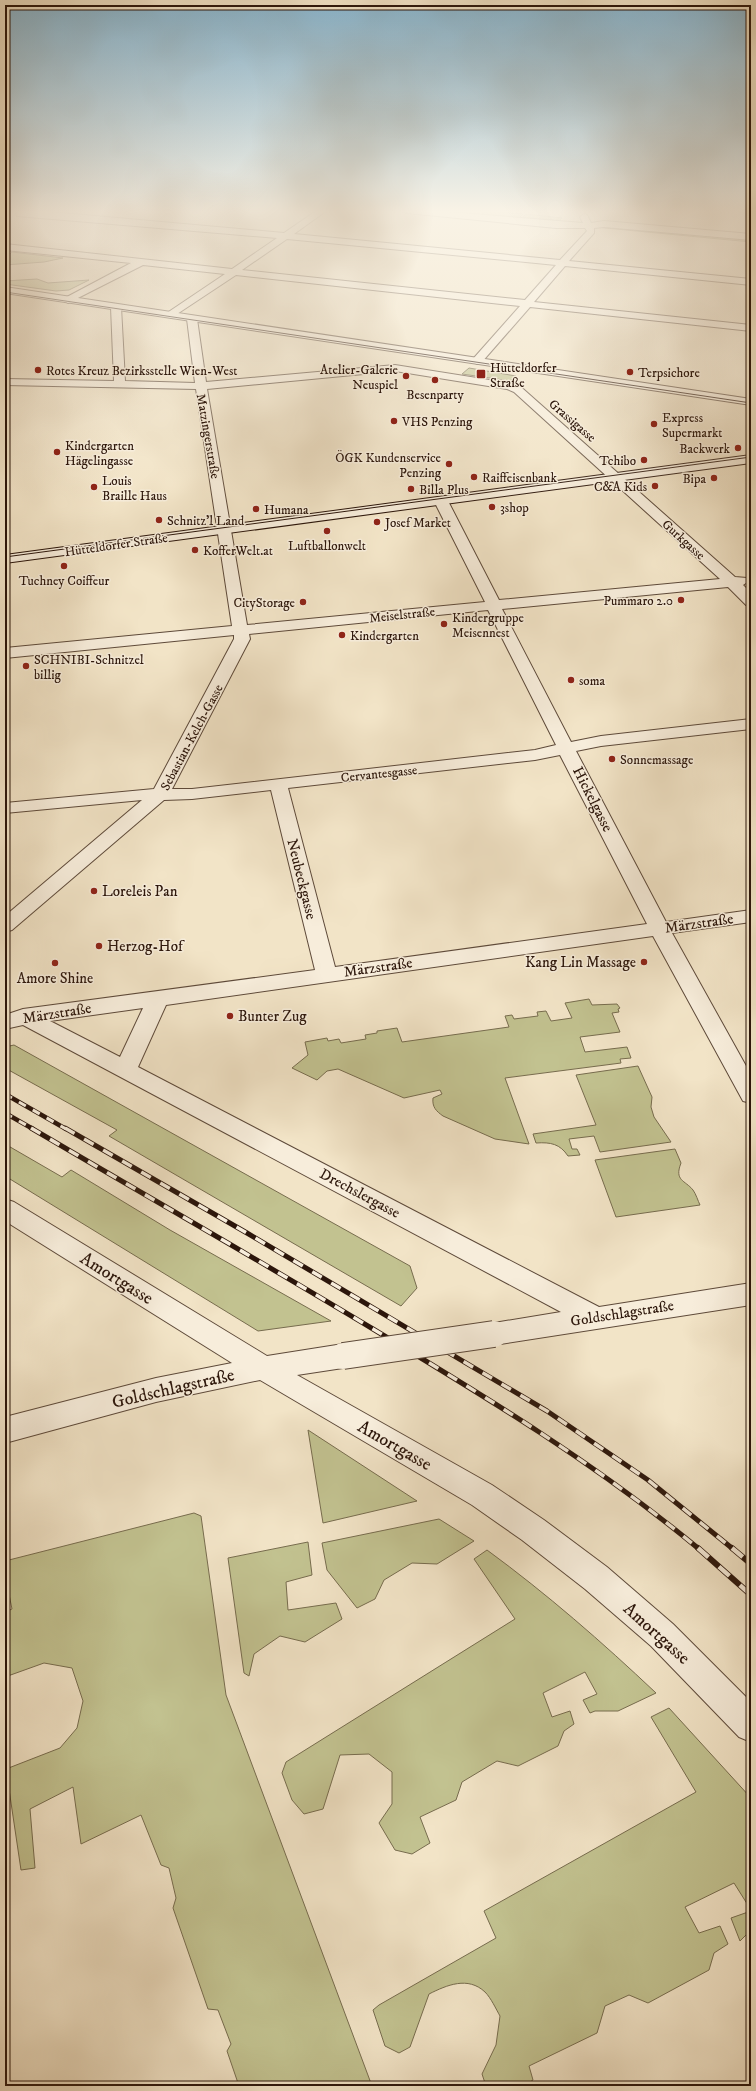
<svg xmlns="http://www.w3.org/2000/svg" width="756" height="2091" font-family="'IM FELL DW Pica',serif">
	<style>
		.green { fill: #c2c290; stroke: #776c4e }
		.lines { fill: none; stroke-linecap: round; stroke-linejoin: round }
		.minor-casing { stroke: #5e4a3a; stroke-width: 2 }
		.tertiary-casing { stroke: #5e4a3a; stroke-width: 2 }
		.secondary-casing { stroke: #2c160b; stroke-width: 2 }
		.minor { fill: #f7eddb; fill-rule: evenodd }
		.tertiary { fill: #f7eddb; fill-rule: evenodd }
		.secondary { fill: #f7eddb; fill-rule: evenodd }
		.tram { stroke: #2c160b; stroke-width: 1 }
		.rail-far2-casing { stroke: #2c160b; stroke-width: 4.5 }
		.rail-far1-casing { stroke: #2c160b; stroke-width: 5 }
		.rail-casing { stroke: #2c160b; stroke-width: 6 }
		.rail-far2 { stroke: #f7eddb; stroke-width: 3; stroke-dasharray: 8; stroke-linecap: butt }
		.rail-far1 { stroke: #f7eddb; stroke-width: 3.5; stroke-dasharray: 11; stroke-linecap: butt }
		.rail { stroke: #f7eddb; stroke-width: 4.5; stroke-dasharray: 14; stroke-linecap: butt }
		.minor-bridge-casing { stroke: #5e4a3a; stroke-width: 28; stroke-linecap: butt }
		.minor-bridge { stroke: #f7eddb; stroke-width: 26 }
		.poi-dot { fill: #8f2418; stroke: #f7eddb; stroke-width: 1.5 }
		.labels { text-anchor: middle; stroke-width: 3; stroke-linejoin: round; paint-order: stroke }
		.far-poi-label { font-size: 13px; fill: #2c160b; stroke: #f7eddb; text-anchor: start }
		.far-street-label { font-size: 13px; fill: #2c160b; stroke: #f7eddb }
		.street-label { font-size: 15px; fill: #2c160b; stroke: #f7eddb }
		.poi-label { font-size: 15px; fill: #2c160b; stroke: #f7eddb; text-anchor: start }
		.near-street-label { font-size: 18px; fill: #2c160b; stroke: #f7eddb }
	</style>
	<rect width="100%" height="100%" fill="#f2e4c7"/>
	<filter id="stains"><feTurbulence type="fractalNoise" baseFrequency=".005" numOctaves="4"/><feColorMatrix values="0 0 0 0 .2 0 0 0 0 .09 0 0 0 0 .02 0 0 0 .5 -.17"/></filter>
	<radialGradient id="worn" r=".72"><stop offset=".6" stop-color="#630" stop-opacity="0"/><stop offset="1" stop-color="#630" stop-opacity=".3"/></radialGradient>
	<g class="green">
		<polygon points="487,211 491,211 523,214 517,220 479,216"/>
		<polygon points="526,214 562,218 557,223 520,220"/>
		<polygon points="608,225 751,238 751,242 605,228"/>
		<polygon points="12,252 63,258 44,262 5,265 5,259"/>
		<polygon points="37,279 48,283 89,280 69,290 56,291 5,284 5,281"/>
		<polygon points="469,368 516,376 510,381 462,374"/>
		<path d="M589,999L592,1005L617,1004L620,1008L618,1009L619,1012L612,1013L620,1032L580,1037L585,1052L627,1047L631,1058L620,1059L621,1063L505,1078L529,1144L495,1139L443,1116C436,1111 432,1107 433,1098L442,1094L440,1090L404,1098L338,1069L327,1071L317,1080L292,1068L308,1055L305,1042L327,1038L328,1041L339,1039L341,1043L366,1039L365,1035L377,1033V1031L397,1028L402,1042L509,1027L505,1016L512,1015L514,1019L538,1016L537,1012L546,1011L551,1021L572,1018L565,1003Z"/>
		<polygon points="14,1045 410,1266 417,1288 401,1306 109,1136 117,1130 5,1068 5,1047"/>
		<path d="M638,1066L652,1097L651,1107L654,1117L671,1142L600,1152L594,1136L569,1139L572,1149H577L580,1155L568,1156C560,1144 551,1142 536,1143L533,1134L596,1125L576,1075Z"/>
		<polygon points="5,1144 62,1177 71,1170 170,1230 331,1321 258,1331 5,1176"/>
		<path d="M675,1149L681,1163C674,1181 685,1180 693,1190C696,1194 698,1201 700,1205L616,1217L595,1160Z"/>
		<polygon points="308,1430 417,1501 323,1523"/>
		<polygon points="194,1513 201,1516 226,1695 372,2086 239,2086 227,2051 231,2044 218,2010 208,2009 173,1908 176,1898 169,1868 161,1865 141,1815 81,1844 73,1787 30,1809 35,1868 21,1870 6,1769 60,1748 77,1728 83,1701 72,1668 44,1663 5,1677 5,1612 12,1609 5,1575 5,1561"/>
		<polygon points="439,1519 474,1541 437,1564 412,1563 384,1580 375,1599 357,1608 327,1570 322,1543"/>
		<polygon points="308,1542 312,1575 286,1582 288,1610 336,1603 342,1619 305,1642 280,1636 254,1654 249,1676 244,1673 228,1558"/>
		<path d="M487,1550C547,1594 602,1642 656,1693L618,1711H595L590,1713L583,1700L597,1694L585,1672L543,1693L552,1717L570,1711L574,1724L564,1731L558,1746L518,1766L497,1761L462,1782L456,1800L420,1817L430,1843L412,1854L395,1850L379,1823L392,1804V1772L369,1754L340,1755L323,1809L304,1814L292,1800L282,1773L286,1762L515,1619L474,1559Z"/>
		<path d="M669,1708L751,1798V1910L734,1883L685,1907L699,1933L720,1926L728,1944L714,1953L709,1970L648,2003L629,1995L605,2006L597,2033L529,2066L533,2080L523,2086H486L482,2074L496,2045L500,2016C496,2009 491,1998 485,1992C468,1976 447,1985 429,1994L410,2047L399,2053L385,2046L373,2010L379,2005L496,1938L484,1911L696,1792L651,1717Z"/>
		<polygon points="751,1911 751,1930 740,1941 731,1918"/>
	</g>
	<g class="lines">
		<g class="minor-casing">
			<g id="minor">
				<path d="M20,211L51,212L284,233L316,211H326L294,234L560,260L587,231L585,228H556L407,213L403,211H436L583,223L580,217L584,214L587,215L591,223L604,221L751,234V240L604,227L594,228V233L569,261L751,279V285L565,266L534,302L751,325V331L530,307L481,363L477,364L472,361L473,359L520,306L236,275L171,318L166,315L167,313L225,274L143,265L68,303L63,300L65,298L131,263L5,250V244L232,269L277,238L17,216L16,214ZM287,239L556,265L525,300L242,270Z"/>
				<path d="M116,304L121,307L125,381L195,383L187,319L192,316L197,319L206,382L395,365L514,384L522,388L735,577L747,578L749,581L743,585L751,593V606L746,605L728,587L502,609L571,742L601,736L751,719V729L601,746L576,751L666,922L751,910V922L672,933L751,1075V1103L743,1101L653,936L166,1005L138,1067L599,1307L751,1283V1305L494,1345L485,1342L481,1334L485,1326L494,1323L561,1312L23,1025L5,1029V1015L23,1009L315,970L271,790L192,799L164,800L12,930L5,932V916L142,800L5,813V803L154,789L234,639V635L5,658V648L232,626L196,389L5,385V379L114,381L111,307ZM395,371L507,389L514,392L720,579L499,600L448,501L441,497L434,501L485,602L247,625L207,389ZM488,610L556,745L535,750L192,789H172L250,639L249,634ZM560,755L647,924L335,967L288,788L535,760ZM143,1008L120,1057L50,1021Z"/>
				<polygon points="5,1199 14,1202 267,1356 343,1344 353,1348 357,1356 353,1364 343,1368 297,1375 492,1485 544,1520 607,1567 673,1624 751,1702 751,1742 739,1737 651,1646 585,1589 522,1540 472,1505 260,1380 156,1402 5,1443 5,1417 156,1378 232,1363 5,1221"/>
			</g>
		</g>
		<g class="tertiary-casing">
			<polygon id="tertiary" points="5,287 751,399 751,405 5,293"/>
		</g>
		<g class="secondary-casing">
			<polygon id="secondary" points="751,455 751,463 5,563 5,555"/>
		</g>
		<use href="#minor" class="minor"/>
		<use href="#tertiary" class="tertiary"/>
		<use href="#secondary" class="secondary"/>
		<g class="tram">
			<polyline points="5,292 751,403"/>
			<polyline points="5,557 751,457"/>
		</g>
		<g class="rail-far2-casing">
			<g id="rail-far2">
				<polyline points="5,1094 66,1129"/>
				<polyline points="5,1113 33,1129"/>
			</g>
		</g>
		<g class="rail-far1-casing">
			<g id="rail-far1">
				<path d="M31,1128C145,1195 260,1261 373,1329C486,1397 598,1465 699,1549"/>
				<polyline points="65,1128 247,1233 547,1411 648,1480 733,1549"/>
			</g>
		</g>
		<g class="rail-casing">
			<g id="rail">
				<polyline points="698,1548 751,1595"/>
				<polyline points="732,1548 751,1564"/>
			</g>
		</g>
		<use href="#rail-far2" class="rail-far2"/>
		<use href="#rail-far1" class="rail-far1"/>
		<use href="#rail" class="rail"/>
		<g class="minor-bridge-casing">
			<polyline id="minor-bridge" points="343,1356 494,1334"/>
		</g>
		<use href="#minor-bridge" class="minor-bridge"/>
	</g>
	<linearGradient id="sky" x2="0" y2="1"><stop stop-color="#89b8d3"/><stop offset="0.42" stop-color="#f9f3e6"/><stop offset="1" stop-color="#f9f3e6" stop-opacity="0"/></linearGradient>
	<rect width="756" height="504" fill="url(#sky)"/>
	<g class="poi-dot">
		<circle cx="38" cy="370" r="4"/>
		<circle cx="630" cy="372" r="4"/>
		<rect x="476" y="369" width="10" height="10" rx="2"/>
		<circle cx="406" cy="376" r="4"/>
		<circle cx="435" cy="380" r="4"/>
		<circle cx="394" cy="421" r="4"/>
		<circle cx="654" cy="424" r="4"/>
		<circle cx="738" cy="448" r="4"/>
		<circle cx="57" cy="452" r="4"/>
		<circle cx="644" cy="460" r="4"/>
		<circle cx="449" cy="464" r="4"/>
		<circle cx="474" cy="477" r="4"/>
		<circle cx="714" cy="478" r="4"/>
		<circle cx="655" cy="486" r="4"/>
		<circle cx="94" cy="487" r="4"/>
		<circle cx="411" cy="489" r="4"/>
		<circle cx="492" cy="507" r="4"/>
		<circle cx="256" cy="509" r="4"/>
		<circle cx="159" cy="520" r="4"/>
		<circle cx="377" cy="522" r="4"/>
		<circle cx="327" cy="531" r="4"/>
		<circle cx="195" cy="550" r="4"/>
		<circle cx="64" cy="566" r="4"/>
		<circle cx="681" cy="600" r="4"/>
		<circle cx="303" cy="602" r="4"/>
		<circle cx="444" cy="624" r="4"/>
		<circle cx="342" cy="635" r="4"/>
		<circle cx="26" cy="666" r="4"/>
		<circle cx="571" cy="680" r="4"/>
		<circle cx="612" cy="759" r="4"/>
		<circle cx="94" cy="891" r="4"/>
		<circle cx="99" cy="946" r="4"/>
		<circle cx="644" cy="962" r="4"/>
		<circle cx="55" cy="963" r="4"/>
		<circle cx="230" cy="1016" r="4"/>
	</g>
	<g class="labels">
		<g class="far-poi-label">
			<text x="490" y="372">Hütteldorfer<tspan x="490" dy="15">Straße</tspan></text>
			<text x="398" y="374" text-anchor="end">Atelier-Galerie<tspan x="398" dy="15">Neuspiel</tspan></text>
			<text x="46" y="375">Rotes Kreuz Bezirksstelle Wien-West</text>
			<text x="638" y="377">Terpsichore</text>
			<text x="435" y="399" text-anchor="middle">Besenparty</text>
			<text x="662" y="422">Express<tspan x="662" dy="15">Supermarkt</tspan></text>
			<text x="402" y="426">VHS Penzing</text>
			<text x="65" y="450">Kindergarten<tspan x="65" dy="15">Hägelingasse</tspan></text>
			<text x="730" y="453" text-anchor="end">Backwerk</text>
			<text x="441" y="462" text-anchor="end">ÖGK Kundenservice<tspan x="441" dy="15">Penzing</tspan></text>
			<text x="636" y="465" text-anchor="end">Tchibo</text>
			<text x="482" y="482">Raiffeisenbank</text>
			<text x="706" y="483" text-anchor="end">Bipa</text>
			<text x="102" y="485">Louis<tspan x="102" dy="15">Braille Haus</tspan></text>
			<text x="647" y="491" text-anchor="end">C&amp;A Kids</text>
			<text x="419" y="494">Billa Plus</text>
			<text x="500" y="512">3shop</text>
			<text x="264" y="514">Humana</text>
			<text x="167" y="525">Schnitz'l Land</text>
			<text x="385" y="527">Josef Market</text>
			<text x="327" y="550" text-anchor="middle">Luftballonwelt</text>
			<text x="203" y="555">KofferWelt.at</text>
			<text x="64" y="585" text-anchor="middle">Tuchney Coiffeur</text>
			<text x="673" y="605" text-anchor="end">Pummaro 2.0</text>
			<text x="295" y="607" text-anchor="end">CityStorage</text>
			<text x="452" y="622">Kindergruppe<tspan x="452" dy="15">Meisennest</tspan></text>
			<text x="350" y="640">Kindergarten</text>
			<text x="34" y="664">SCHNIBI-Schnitzel<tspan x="34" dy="15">billig</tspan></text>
			<text x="579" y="685">soma</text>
			<text x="620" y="764">Sonnemassage</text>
		</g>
		<g class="far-street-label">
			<text transform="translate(573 420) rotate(41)" y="5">Grassigasse</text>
			<text transform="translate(209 436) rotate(80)" y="5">Matzingerstraße</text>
			<text transform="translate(684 539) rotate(42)" y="5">Gurkgasse</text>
			<text transform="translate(116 544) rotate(-8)" y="5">Hütteldorfer Straße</text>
			<text transform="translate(402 614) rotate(-6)" y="5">Meiselstraße</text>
			<text transform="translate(191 737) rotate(-62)" y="5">Sebastian-Kelch-Gasse</text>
			<text transform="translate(379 773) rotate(-6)" y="5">Cervantesgasse</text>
		</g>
		<g class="street-label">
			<text transform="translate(593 799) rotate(63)" y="5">Hickelgasse</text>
			<text transform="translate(302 879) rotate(76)" y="5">Neubeckgasse</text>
			<text transform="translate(699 923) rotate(-8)" y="5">Märzstraße</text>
			<text transform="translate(378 967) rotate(-8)" y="5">Märzstraße</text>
			<text transform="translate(57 1013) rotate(-9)" y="5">Märzstraße</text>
			<text transform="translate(360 1193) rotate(28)" y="5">Drechslergasse</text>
			<text transform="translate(622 1313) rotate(-9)" y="5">Goldschlagstraße</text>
		</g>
		<g class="poi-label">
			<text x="102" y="896">Loreleis Pan</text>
			<text x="107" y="951">Herzog-Hof</text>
			<text x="636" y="967" text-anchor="end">Kang Lin Massage</text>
			<text x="55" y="983" text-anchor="middle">Amore Shine</text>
			<text x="238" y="1021">Bunter Zug</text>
		</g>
		<g class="near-street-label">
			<text transform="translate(117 1278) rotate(32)" y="6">Amortgasse</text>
			<text transform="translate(173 1388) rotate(-13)" y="6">Goldschlagstraße</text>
			<text transform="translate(395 1445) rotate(30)" y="6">Amortgasse</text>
			<text transform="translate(657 1633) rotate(42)" y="6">Amortgasse</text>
		</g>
	</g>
	<rect width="756" height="2091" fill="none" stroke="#f2e4c7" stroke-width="20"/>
	<rect x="6" y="6" width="744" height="2079" fill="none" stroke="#2c160b" stroke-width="2"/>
	<rect x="10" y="10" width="736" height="2071" fill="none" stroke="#2c160b"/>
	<rect width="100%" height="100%" filter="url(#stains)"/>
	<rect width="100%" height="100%" fill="url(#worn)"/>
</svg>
